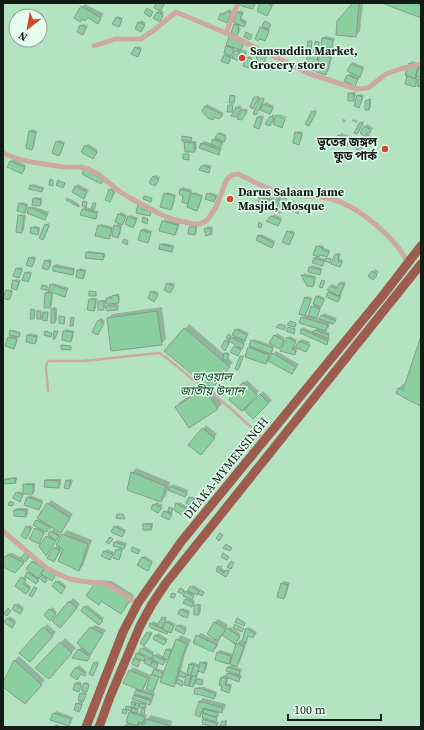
<svg xmlns="http://www.w3.org/2000/svg" width="424" height="730" font-family="'Source Serif 4','Noto Sans Bengali',serif">
	<style>
		.green { fill: #b4e3c1; fill-rule: evenodd }
		.shadow { fill: #0003; fill-rule: evenodd }
		.building { fill: #8bcfa0; stroke: #859b8b }
		.lines { fill: none; stroke-linecap: round; stroke-linejoin: round }
		.service { stroke: #cda9a2; stroke-width: 2.5 }
		.minor { stroke: #cda9a2; stroke-width: 5 }
		.trunk { stroke: #9e5c4f; stroke-width: 9 }
		.poi-dot { fill: #d34730; stroke: #e6feec; stroke-width: 1.5 }
		.labels { text-anchor: middle; stroke-width: 3; stroke-linejoin: round; paint-order: stroke }
		.poi-label { font-size: 12px; font-weight: bold; fill: #131b15; stroke: #e6feec; text-anchor: start }
		.park-label { font-size: 12px; font-style: italic; fill: #0f4324; stroke: #e6feec }
		.street-label { font-size: 12px; fill: #131b15; stroke: #e6feec }
	</style>
	<rect width="100%" height="100%" fill="#e6feec"/>
	<path class="green" d="M3,3H421V727H3ZM16,16H40V40H16Z"/>
	<g class="shadow">
		<polygon points="158,3 165,3 162,8 160,10 164,12 161,18 155,18 157,12 160,10"/>
		<polygon points="261,3 274,3 269,12 267,14"/>
		<polygon points="352,3 363,3 360,31 356,36"/>
		<polygon points="85,4 104,14 98,22 82,7"/>
		<polygon points="229,9 232,11 229,20 227,22 222,14 224,12 226,13"/>
		<path d="M240,10L244,12L241,18L247,21L244,26L240,24L239,27L241,28L238,35L236,37L245,40L243,47L241,49L247,51L245,59L243,61L232,57L228,63L224,55L227,53V47L229,45L235,25L237,23L234,22L238,12ZM235,47L238,48L236,50L234,56L230,55L233,53Z"/>
		<polygon points="118,16 123,18 118,26 116,18"/>
		<polygon points="141,20 146,23 141,30 136,28"/>
		<polygon points="266,21 271,24 268,28 270,29 267,38 265,40 261,28"/>
		<polygon points="83,24 88,26 83,34 81,26"/>
		<polygon points="325,36 335,38 333,45 331,47 326,46 326,47 330,49 329,53 333,54 329,70 326,74 318,67 315,70 309,53 312,50 315,50 316,41 319,41 319,49 317,51 321,51 320,56 324,51 323,47 325,45 323,38"/>
		<polygon points="138,46 142,48 138,56 136,48"/>
		<polygon points="249,56 253,57 250,64 248,66 247,58"/>
		<polygon points="412,61 421,64 421,75 420,76 419,76 417,83 415,85 408,77 410,75 410,63"/>
		<polygon points="353,62 364,67 362,73 358,77 360,77 355,84 348,75 350,73 356,76 357,74 351,64"/>
		<polygon points="351,92 356,92 355,98 353,100 349,94"/>
		<polygon points="360,94 364,95 361,104 359,106 358,96"/>
		<polygon points="263,97 265,98 261,107 266,102 274,106 272,111 270,113 260,109 256,114 261,99"/>
		<polygon points="371,98 371,107 369,109 366,101"/>
		<polygon points="207,104 224,113 219,118 215,117 213,119 203,111"/>
		<polygon points="239,105 242,107 238,114 237,107"/>
		<polygon points="245,108 248,110 244,117 243,110"/>
		<polygon points="315,109 317,111 309,125 306,124"/>
		<polygon points="273,114 275,115 271,123 267,124"/>
		<polygon points="279,114 287,117 286,118 278,115"/>
		<polygon points="260,115 264,116 261,126 259,128 258,117"/>
		<polygon points="343,119 346,120 344,123 342,122"/>
		<polygon points="353,119 358,121 357,122 357,123 352,121"/>
		<polygon points="363,121 364,122 357,133 361,123"/>
		<polygon points="367,124 373,128 371,131 369,133 368,132 365,135 361,133"/>
		<polygon points="32,129 37,131 34,147 32,149 30,131"/>
		<polygon points="298,131 303,132 301,141 299,143 296,133"/>
		<polygon points="220,132 226,135 222,145 219,147 222,148 220,152 218,154 202,143 204,141 212,144 214,140"/>
		<polygon points="341,133 350,136 348,144 346,146 339,136"/>
		<polygon points="184,136 192,137 190,141 196,141 197,149 195,151 186,151 185,142 188,140 183,137"/>
		<polygon points="59,140 65,142 61,153 59,155 57,142"/>
		<polygon points="361,140 365,143 362,148 356,147"/>
		<polygon points="88,144 98,150 93,157 86,146"/>
		<polygon points="13,159 26,165 24,171 22,173 11,161"/>
		<polygon points="205,164 212,166 210,170 208,172 203,166"/>
		<polygon points="155,175 160,177 155,185 153,177"/>
		<polygon points="33,184 44,187 44,189 42,191 31,186"/>
		<polygon points="78,184 89,190 84,197 73,191"/>
		<polygon points="183,187 192,190 191,195 194,192 203,195 199,208 197,210 189,203 181,189"/>
		<polygon points="112,188 116,190 112,199 110,201 110,190"/>
		<polygon points="257,189 264,193 264,196 266,197 270,190 281,194 274,208 272,210 259,205 260,197 262,195 254,192"/>
		<polygon points="167,192 176,195 173,207 171,209 165,194"/>
		<polygon points="210,192 218,195 216,199 214,201 208,194"/>
		<polygon points="36,197 42,198 42,203 40,205 34,199"/>
		<polygon points="68,198 79,204 79,206"/>
		<polygon points="293,200 301,207 300,211 298,213 288,207"/>
		<polygon points="22,202 28,204 27,210 25,212 20,204"/>
		<polygon points="95,203 96,203 95,208 93,210 99,211 97,216 95,218 82,215 83,209 85,207 93,209"/>
		<polygon points="32,206 49,212 47,217 45,219 30,208"/>
		<polygon points="121,212 127,215 124,222 121,225 122,225 120,235 118,237 115,226 119,223 119,214"/>
		<polygon points="21,214 26,215 24,230 22,232 19,216"/>
		<polygon points="274,214 282,218 280,223 278,225 268,221"/>
		<polygon points="131,215 138,218 135,225 133,227 129,217"/>
		<polygon points="165,219 180,223 177,232 175,234 163,221"/>
		<polygon points="48,223 50,224 45,237 43,239 46,225"/>
		<polygon points="101,224 113,227 111,236 109,238 99,226"/>
		<polygon points="192,225 197,226 197,231 195,233 190,227"/>
		<polygon points="34,226 40,227 39,232 37,234 32,228"/>
		<polygon points="212,226 213,231 211,233 205,229 207,227"/>
		<polygon points="144,228 152,231 149,240 147,242 142,230"/>
		<polygon points="290,230 295,232 291,242 289,244 288,232"/>
		<polygon points="261,234 275,241 272,247 259,236"/>
		<polygon points="163,243 174,245 173,249 171,251 161,245"/>
		<polygon points="319,245 324,246 324,248 330,250 329,254 327,256 320,254 318,257 327,259 328,258 331,259 330,261 325,260 324,263 322,265 314,258 317,255 317,247"/>
		<polygon points="89,251 105,253 105,257 103,259 87,253"/>
		<polygon points="337,253 341,254 339,259 343,260 342,264 340,266 333,263 335,255"/>
		<polygon points="32,256 36,257 34,264 32,266 30,258"/>
		<polygon points="48,259 52,260 50,267 48,269 46,261"/>
		<polygon points="56,264 75,268 74,272 72,274 54,270 54,266"/>
		<polygon points="312,265 322,268 321,272 319,274 310,267"/>
		<polygon points="19,267 23,268 21,275 19,277 17,269"/>
		<polygon points="80,268 86,270 85,276 83,278 78,270"/>
		<polygon points="375,269 379,272 375,277 369,276"/>
		<polygon points="28,271 32,272 30,279 28,281 26,273"/>
		<polygon points="304,273 316,276 315,284 313,286 308,285 303,275"/>
		<polygon points="16,279 21,280 18,287 16,289 14,281"/>
		<polygon points="341,281 346,283 341,294 342,294 340,299 338,301 327,297 330,291 330,286 332,284 338,287"/>
		<polygon points="170,282 175,284 172,290 168,284"/>
		<polygon points="53,283 69,288 66,294 64,296 53,292 52,305 50,307 45,307 46,293"/>
		<polygon points="9,289 13,290 11,297 9,299 7,291"/>
		<polygon points="154,290 159,293 154,300 152,292"/>
		<polygon points="115,294 119,294 120,300 118,302 110,303 110,304 118,304 119,307 117,309 106,306 110,303 105,303 105,307 103,309 99,302 101,300 107,300 109,296 113,296"/>
		<polygon points="319,295 325,298 323,304 320,307 321,307 318,315 316,318 320,319 324,313 337,318 335,321 330,322 329,327 325,331 330,333 327,338 330,339 326,344 302,329 303,327 314,332 318,328 302,318 305,315 306,298 308,296 312,298 307,313 305,314 309,316 312,307 315,304 317,297"/>
		<polygon points="92,298 97,298 96,308 94,310 90,300"/>
		<polygon points="54,307 57,308 57,320 55,322 52,322 52,309"/>
		<polygon points="162,307 166,339 161,344 108,318 112,314"/>
		<polygon points="101,318 105,321 100,331 98,333 93,331 99,320"/>
		<polygon points="189,324 225,355 226,352 229,353 228,358 233,362 212,388 222,404 218,408 189,427 176,407 180,402 207,385 185,329"/>
		<polygon points="238,328 249,333 246,338 244,341 245,342 239,353 232,352 237,345 231,341 225,349 226,341 228,339 230,341 234,335 236,330"/>
		<polygon points="66,329 74,331 73,339 71,341 64,331"/>
		<polygon points="12,330 20,332 19,335 17,337 18,337 16,345 14,347 7,345 9,337 12,334"/>
		<polygon points="30,333 38,335 37,341 35,343 28,335"/>
		<polygon points="277,333 285,338 279,348 274,345 269,358 270,359 276,351 299,364 295,370 292,373 269,360 266,363 249,348 251,346 252,341 254,339 274,346 270,342"/>
		<polygon points="290,336 297,340 294,345 293,346 298,349 294,354 281,350"/>
		<polygon points="302,339 310,342 306,350 299,341"/>
		<polygon points="421,339 421,405 397,393 399,388 403,384 406,385"/>
		<polygon points="243,355 244,355 240,367 238,369 241,357"/>
		<polygon points="247,380 259,391 249,404 250,405 263,391 272,400 253,418 244,408 243,383"/>
		<polygon points="206,425 217,434 204,451 189,445"/>
		<polygon points="136,468 170,482 166,496 161,501 132,473"/>
		<polygon points="17,477 17,480 15,482 4,480 6,478"/>
		<polygon points="48,479 61,479 61,485 59,487 46,481"/>
		<polygon points="69,479 73,480 71,486 69,488 67,481"/>
		<polygon points="26,483 35,483 35,491 33,493 24,493 21,498 17,493 19,491 24,493 24,485"/>
		<polygon points="173,484 188,490 187,494 185,496 169,489"/>
		<polygon points="30,495 43,500 41,507 39,509 28,497"/>
		<polygon points="192,496 198,500 194,506 190,498"/>
		<polygon points="51,500 73,514 64,528 61,531 52,526 45,531 41,540 36,529 38,526 35,525 48,504"/>
		<polygon points="156,502 163,505 158,511 152,509"/>
		<polygon points="179,502 188,507 185,513 175,510 177,504"/>
		<polygon points="171,507 173,508 171,512 173,513 169,519 165,512 167,510 169,511"/>
		<polygon points="17,508 28,508 28,514 26,516 15,515 15,510"/>
		<polygon points="146,523 153,523 153,527 151,529 144,525"/>
		<polygon points="29,525 33,527 26,538 27,527"/>
		<polygon points="117,525 126,530 123,534 115,527"/>
		<polygon points="53,529 61,534 48,553 41,546"/>
		<polygon points="67,530 92,540 83,566 79,570 65,548 63,547 55,558 55,548 57,546 63,535"/>
		<polygon points="117,540 127,543 126,546 123,548 121,557 119,559 117,550 120,547 114,545 115,542"/>
		<polygon points="107,549 114,552 112,557 110,559 103,556"/>
		<polygon points="12,553 22,558 27,553 29,555 15,572 3,566 3,560 4,557 8,554"/>
		<polygon points="145,556 153,561 149,568 143,557"/>
		<polygon points="34,560 54,578 48,577 45,581 41,578 44,575 41,573 38,576 40,578 38,581 27,577 24,581 31,587 28,591 17,586 22,578 24,576 25,577 30,571 32,562"/>
		<polygon points="221,565 223,566 221,568 226,571 228,569 230,570 226,576 217,571"/>
		<polygon points="59,580 67,586 63,590 53,586"/>
		<polygon points="99,580 112,581 134,595 125,609 121,613 94,585"/>
		<polygon points="284,581 290,583 286,596 284,598 278,596 282,583"/>
		<polygon points="193,585 200,589 198,592 195,593 191,599 195,601 192,606 184,603 188,597 186,592 188,590 189,591"/>
		<polygon points="73,598 80,604 64,623 53,620"/>
		<polygon points="18,603 24,608 22,611 16,605"/>
		<polygon points="197,604 201,604 201,612 199,614 195,606"/>
		<polygon points="87,605 104,618 101,622 85,607"/>
		<polygon points="52,607 57,612 50,619 45,615"/>
		<polygon points="183,608 190,611 187,617 181,610"/>
		<polygon points="10,616 16,621 14,625 5,622"/>
		<polygon points="165,616 167,617 162,626 164,627 168,620 176,624 171,632 169,631 167,633 150,626 153,621 159,624"/>
		<polygon points="218,619 228,625 224,631 225,632 230,627 241,634 237,640 223,634 217,641 219,642 216,648 213,651 197,636 201,633 213,639 214,637 208,634 215,622"/>
		<polygon points="47,624 56,632 33,658 21,653"/>
		<polygon points="180,624 187,627 184,633 178,626"/>
		<polygon points="95,625 106,630 93,650 90,654 91,655 89,658 79,650 82,646 91,628"/>
		<polygon points="249,627 257,632 255,635 249,635 247,639 245,642 247,642 240,662 235,667 242,669 241,672 239,674 242,675 241,678 239,680 229,677 227,683 232,684 230,690 228,692 223,686 220,685 222,677 224,675 227,676 228,674 230,671 228,667 232,664 232,660 229,663 218,652 220,650 234,654 237,644 240,640 243,641 247,629"/>
		<polygon points="150,631 153,633 146,643 141,643"/>
		<polygon points="158,633 168,639 164,644 154,639"/>
		<path d="M181,635L191,640L185,654L181,671L186,673L184,676L180,675L179,679L183,681L182,684L177,683L174,686L165,673L161,676H160L155,689L153,691L152,675L157,668L145,663L149,656L146,655L143,660L141,659L138,665L135,659L137,657H136L137,653L139,651L140,652L144,646L154,652L149,658L152,660L157,653L164,657L167,650L169,648L173,649L177,640ZM171,655L165,671L156,668L159,662H165L167,659Z"/>
		<polygon points="65,638 76,648 53,674 37,667"/>
		<polygon points="19,656 45,680 29,698 3,685 15,660"/>
		<polygon points="97,661 99,662 94,673 95,663"/>
		<polygon points="203,661 208,662 206,670 204,672 199,670 196,681 198,678 203,680 202,683 196,682 193,686 185,684 187,675 189,673 188,673 190,664 192,662 201,665"/>
		<polygon points="79,665 87,672 84,675 81,673 71,675"/>
		<polygon points="133,667 150,675 145,687 142,689 155,693 154,696 152,698 153,699 152,702 150,704 146,703 146,706 144,708 145,708 143,714 147,715 145,721 151,715 172,721 171,727 123,727 127,723 130,713 132,711 127,709 126,712 124,710 126,710 128,705 128,706 132,707 134,701 139,703 138,707 136,709 138,709 137,712 141,714 143,709 145,707 141,704 143,702 135,696 137,694 136,690 138,689 130,670"/>
		<polygon points="78,681 82,683 80,689 78,691 76,683"/>
		<polygon points="86,682 89,683 86,690 87,690 85,692 87,693 85,699 82,702 83,703 81,709 79,711 77,704 80,700 81,694 84,690 84,684"/>
		<polygon points="198,687 204,687 217,692 216,696 214,698 196,689"/>
		<polygon points="203,698 226,704 225,708 221,712 219,711 217,719 215,721 219,722 218,725 216,727 204,720 206,718 203,717 204,711 200,716 200,701"/>
		<polygon points="56,711 73,717 71,723 69,725 54,713"/>
		<polygon points="225,720 227,720 226,727 221,727 223,722"/>
		<polygon points="56,724 63,727 53,727"/>
	</g>
	<g class="building">
		<polygon points="156,3 162,3 164,4 161,11 154,8"/>
		<polygon points="241,3 250,3 255,4 253,9 241,6"/>
		<polygon points="260,3 267,3 272,6 267,16 257,11"/>
		<polygon points="351,3 359,3 356,37 336,35 337,21 351,5"/>
		<polygon points="382,3 416,3 421,5 421,18"/>
		<polygon points="81,6 101,18 98,24 88,18 85,21 82,19 80,22 74,18"/>
		<polygon points="147,8 153,12 150,17 144,13"/>
		<polygon points="226,11 231,13 227,23 218,19 221,13 224,15"/>
		<polygon points="157,12 163,15 160,22 153,18"/>
		<polygon points="237,12 242,14 240,20 246,23 244,27 233,22"/>
		<polygon points="116,17 122,20 119,27 112,24"/>
		<polygon points="265,21 271,25 268,29 262,26"/>
		<polygon points="138,22 145,25 141,32 135,29"/>
		<polygon points="11,24 16,25 16,31 9,29"/>
		<polygon points="234,24 239,26 238,29 239,30 236,38 230,36"/>
		<polygon points="80,25 86,28 83,35 77,32"/>
		<polygon points="260,27 269,31 265,41 260,39 258,41 255,39"/>
		<polygon points="246,32 252,35 250,40 244,37"/>
		<polygon points="229,37 244,42 241,50 226,45"/>
		<polygon points="322,38 333,40 332,48 321,46"/>
		<polygon points="308,41 312,41 311,50 307,50"/>
		<polygon points="315,41 319,42 318,51 314,50"/>
		<polygon points="226,46 234,49 231,56 224,53"/>
		<polygon points="135,47 141,50 138,57 131,54"/>
		<polygon points="322,47 330,49 329,54 320,51"/>
		<polygon points="260,49 268,53 262,67 254,64"/>
		<polygon points="235,50 240,52 237,60 232,58"/>
		<polygon points="240,51 246,53 243,62 237,60"/>
		<polygon points="308,52 318,54 315,71 305,69"/>
		<polygon points="320,54 331,57 326,75 316,72"/>
		<polygon points="224,55 231,58 228,64 221,61"/>
		<polygon points="246,57 252,59 249,68 243,66"/>
		<polygon points="409,63 418,66 415,78 405,75"/>
		<polygon points="351,64 363,69 360,77 347,71"/>
		<polygon points="419,66 421,67 421,74 420,77 416,76"/>
		<polygon points="347,75 358,79 355,86 344,81"/>
		<polygon points="407,76 417,79 415,87 405,84"/>
		<polygon points="419,79 421,80 421,87 417,86"/>
		<polygon points="348,93 354,94 354,101 348,101"/>
		<polygon points="230,95 235,96 234,103 229,103"/>
		<polygon points="357,95 363,97 359,108 354,106"/>
		<polygon points="254,97 259,97 253,109 250,107"/>
		<polygon points="260,98 264,100 256,115 253,114"/>
		<polygon points="370,99 369,110 365,110 365,101"/>
		<polygon points="263,104 273,108 270,114 260,110"/>
		<polygon points="228,105 233,105 232,112 227,112"/>
		<polygon points="205,106 223,115 219,119 215,117 213,120 208,118 202,111"/>
		<polygon points="236,107 241,109 236,117 231,116"/>
		<polygon points="242,109 247,112 242,120 237,119"/>
		<polygon points="312,111 316,113 309,126 305,124"/>
		<polygon points="276,115 285,119 282,128 273,124"/>
		<polygon points="270,116 274,118 270,126 265,124"/>
		<polygon points="257,117 262,118 259,129 254,127"/>
		<polygon points="360,122 363,124 357,134 354,133"/>
		<polygon points="364,126 371,130 369,134 367,133 365,137 360,133"/>
		<polygon points="29,131 36,133 32,150 26,148"/>
		<polygon points="295,132 302,134 299,145 293,143"/>
		<polygon points="218,133 226,137 224,142 215,138"/>
		<polygon points="338,135 349,138 347,147 331,144"/>
		<polygon points="367,135 374,138 372,143 365,140"/>
		<polygon points="182,136 192,138 191,141 182,141"/>
		<polygon points="352,138 355,140 353,147 349,145"/>
		<polygon points="213,139 222,143 220,148 211,144"/>
		<polygon points="56,141 64,144 59,156 52,153"/>
		<polygon points="184,142 195,143 194,144 195,152 185,152"/>
		<polygon points="358,142 364,145 360,151 354,147"/>
		<polygon points="201,143 220,150 219,155 199,148"/>
		<polygon points="85,145 97,152 93,159 81,152"/>
		<polygon points="183,154 189,154 189,160 183,159"/>
		<polygon points="10,161 25,167 22,174 7,167"/>
		<polygon points="202,165 210,168 209,173 199,170"/>
		<polygon points="84,169 104,180 101,184 82,174"/>
		<polygon points="153,176 159,180 155,186 149,183"/>
		<polygon points="50,179 53,180 53,186 49,185"/>
		<polygon points="58,180 65,183 63,188 56,185"/>
		<polygon points="30,185 43,189 42,192 29,189"/>
		<polygon points="75,186 87,192 84,199 72,192"/>
		<polygon points="109,189 114,192 110,202 105,200"/>
		<polygon points="180,189 191,192 188,204 182,202 183,196 179,194"/>
		<polygon points="255,189 264,194 264,197 253,192"/>
		<polygon points="268,192 280,196 277,202 265,197"/>
		<polygon points="164,193 175,196 171,210 160,207"/>
		<polygon points="191,193 202,197 197,211 187,207"/>
		<polygon points="207,193 216,197 214,202 205,199"/>
		<polygon points="144,196 152,198 151,202 143,199"/>
		<polygon points="281,196 287,198 280,213 275,211"/>
		<polygon points="259,197 276,203 273,211 258,206"/>
		<polygon points="33,198 41,200 40,206 32,205"/>
		<polygon points="67,198 79,205 79,207 66,200"/>
		<polygon points="83,201 87,202 86,208 82,206"/>
		<polygon points="290,202 299,209 298,214 287,207"/>
		<polygon points="19,203 27,206 25,213 17,211"/>
		<polygon points="93,203 96,203 94,210 91,210"/>
		<polygon points="138,204 143,205 142,209 151,211 150,216 136,213"/>
		<polygon points="29,207 47,215 45,220 27,213"/>
		<polygon points="82,209 97,213 96,219 80,215"/>
		<polygon points="118,214 126,217 122,225 115,222"/>
		<polygon points="18,215 24,216 22,233 16,232"/>
		<polygon points="128,216 136,220 133,228 125,224"/>
		<polygon points="271,216 281,220 278,226 266,221"/>
		<polygon points="143,217 148,219 147,224 142,222"/>
		<polygon points="162,221 178,225 175,235 159,231"/>
		<polygon points="259,222 262,224 261,228 258,227"/>
		<polygon points="45,224 49,226 43,240 39,238"/>
		<polygon points="98,225 112,229 109,239 95,236"/>
		<polygon points="114,225 121,227 118,238 112,236"/>
		<polygon points="31,227 39,229 38,235 30,233"/>
		<polygon points="189,227 196,227 195,235 188,234"/>
		<polygon points="210,228 212,234 206,236 204,229"/>
		<polygon points="141,230 151,233 148,243 138,240"/>
		<polygon points="287,231 294,234 289,245 282,242"/>
		<polygon points="258,235 274,243 272,248 256,240"/>
		<polygon points="124,239 128,241 127,245 122,242"/>
		<polygon points="160,244 173,247 172,252 159,249"/>
		<polygon points="316,246 323,248 322,250 329,252 327,257 320,255 319,257 313,255"/>
		<polygon points="86,252 104,254 103,260 85,258"/>
		<polygon points="335,254 339,256 338,261 342,262 340,267 331,264"/>
		<polygon points="29,257 35,259 32,267 26,265"/>
		<polygon points="314,258 324,261 323,266 312,263"/>
		<polygon points="326,258 331,259 330,263 325,261"/>
		<polygon points="45,260 51,263 48,270 42,268"/>
		<polygon points="53,266 74,270 73,275 53,271"/>
		<polygon points="309,267 321,270 320,275 308,272"/>
		<polygon points="16,268 22,270 19,278 13,276"/>
		<polygon points="77,270 85,271 83,279 76,277"/>
		<polygon points="372,271 377,275 373,280 368,276"/>
		<polygon points="25,272 31,274 28,282 22,280"/>
		<polygon points="301,275 315,278 313,287 307,286"/>
		<polygon points="13,280 19,282 17,290 11,288"/>
		<polygon points="322,280 325,281 322,288 319,287"/>
		<polygon points="167,283 174,287 170,293 164,290"/>
		<polygon points="339,283 344,285 339,296 327,290 330,286 336,289"/>
		<polygon points="50,284 67,290 65,297 48,291"/>
		<polygon points="42,285 47,286 47,290 41,289"/>
		<polygon points="6,290 12,292 9,300 3,298"/>
		<polygon points="89,291 96,292 96,296 89,296"/>
		<polygon points="151,291 158,295 154,302 148,298"/>
		<polygon points="328,292 340,297 338,302 326,297"/>
		<polygon points="45,293 52,293 50,308 44,308"/>
		<polygon points="118,295 119,303 106,304 106,298 112,298 112,296"/>
		<polygon points="316,296 324,300 321,307 313,304"/>
		<polygon points="305,297 311,300 305,316 299,314"/>
		<polygon points="89,299 96,300 94,311 87,310"/>
		<rect x="98" y="301" width="6" height="9"/>
		<polygon points="105,306 116,306 118,310 107,311"/>
		<polygon points="311,306 320,309 317,318 308,316"/>
		<polygon points="31,309 35,310 34,319 30,319"/>
		<rect x="51" y="309" width="4" height="14"/>
		<rect x="37" y="311" width="4" height="8"/>
		<polygon points="157,311 162,345 111,351 107,318"/>
		<polygon points="43,312 48,312 47,321 42,320"/>
		<polygon points="321,315 336,321 333,324 319,319"/>
		<polygon points="59,316 65,317 64,324 59,323"/>
		<polygon points="71,317 74,318 73,326 70,326"/>
		<polygon points="301,317 328,325 326,331 299,323"/>
		<polygon points="98,320 104,323 98,335 92,332"/>
		<polygon points="290,321 296,323 295,327 287,325"/>
		<polygon points="279,324 286,326 284,330 276,327"/>
		<polygon points="288,327 295,329 294,334 286,331"/>
		<polygon points="184,328 230,367 211,390 164,351"/>
		<polygon points="235,329 247,335 245,341 232,335"/>
		<polygon points="301,329 328,341 327,345 300,333"/>
		<polygon points="10,330 20,333 19,337 9,335"/>
		<polygon points="315,330 329,335 328,338 312,332"/>
		<polygon points="45,331 52,333 51,337 44,335"/>
		<polygon points="54,331 58,331 55,339 53,339"/>
		<polygon points="63,331 73,332 71,342 62,340"/>
		<polygon points="228,334 231,336 228,340 226,338"/>
		<polygon points="27,335 37,337 35,344 26,342"/>
		<polygon points="274,335 284,341 279,349 269,343"/>
		<polygon points="421,336 421,406 412,402 396,393 398,388 403,390"/>
		<polygon points="8,337 17,339 14,349 5,346"/>
		<polygon points="231,337 244,344 242,349 229,341"/>
		<polygon points="287,337 296,342 292,349 296,351 295,355 280,351"/>
		<polygon points="225,340 229,343 225,351 221,347"/>
		<polygon points="251,340 273,348 271,354 249,346"/>
		<polygon points="299,341 310,345 306,352 295,347"/>
		<polygon points="61,345 71,346 71,350 61,349"/>
		<polygon points="234,346 241,350 238,356 230,352"/>
		<polygon points="248,347 269,355 266,364 245,357"/>
		<polygon points="224,353 229,354 227,361 223,359"/>
		<polygon points="272,353 296,367 292,374 268,361"/>
		<polygon points="240,356 243,357 238,370 235,369"/>
		<polygon points="243,382 257,395 242,411 229,400 230,397"/>
		<polygon points="204,388 218,409 189,428 175,407"/>
		<polygon points="260,394 269,403 253,419 244,410"/>
		<polygon points="202,428 215,438 201,455 188,445"/>
		<polygon points="131,472 166,486 161,502 127,490"/>
		<polygon points="15,478 16,483 4,484 3,480"/>
		<polygon points="45,480 59,481 59,488 44,487"/>
		<polygon points="66,480 71,482 69,489 64,488"/>
		<polygon points="23,484 33,485 33,494 23,494"/>
		<polygon points="170,486 187,493 185,497 168,490"/>
		<polygon points="16,492 23,495 20,502 13,498"/>
		<polygon points="27,497 42,502 39,510 24,505"/>
		<polygon points="189,497 197,502 194,507 186,503"/>
		<polygon points="10,501 14,503 12,506 8,505"/>
		<polygon points="47,503 70,518 61,533 37,518"/>
		<polygon points="176,503 187,510 183,516 174,510"/>
		<polygon points="153,504 162,508 158,513 151,509"/>
		<polygon points="169,507 173,509 171,513 168,511"/>
		<polygon points="14,510 26,510 26,517 14,516"/>
		<polygon points="164,511 172,515 169,520 161,516"/>
		<polygon points="117,514 123,514 125,519 116,518"/>
		<polygon points="36,520 51,528 46,532 33,525"/>
		<rect x="143" y="524" width="8" height="6"/>
		<polygon points="26,526 31,529 26,539 21,536"/>
		<polygon points="114,526 125,532 122,537 111,532"/>
		<polygon points="35,528 44,533 39,544 29,539"/>
		<polygon points="50,531 59,536 56,541 48,535"/>
		<polygon points="220,533 223,535 219,541 216,538"/>
		<polygon points="62,534 88,544 79,571 58,561 63,549 56,545"/>
		<polygon points="46,536 56,541 46,556 39,546"/>
		<polygon points="110,537 113,539 109,544 106,542"/>
		<polygon points="114,542 125,545 124,549 113,546"/>
		<polygon points="226,544 232,548 230,551 223,548"/>
		<polygon points="54,547 60,551 54,562 47,558"/>
		<polygon points="132,547 140,550 138,554 131,551"/>
		<polygon points="116,549 122,551 119,560 113,558"/>
		<polygon points="104,551 113,554 110,560 101,556"/>
		<polygon points="25,553 29,557 25,562 21,558"/>
		<polygon points="223,553 229,557 227,560 221,557"/>
		<polygon points="9,555 24,563 15,573 3,567 3,558 4,557"/>
		<polygon points="142,557 152,563 148,571 137,565"/>
		<polygon points="32,561 44,569 38,578 26,569"/>
		<polygon points="231,561 234,563 231,569 227,567"/>
		<polygon points="218,566 221,568 220,570 224,573 225,570 229,572 226,577 216,571"/>
		<polygon points="45,568 56,574 52,581 41,574"/>
		<polygon points="27,572 39,580 36,584 25,576"/>
		<polygon points="42,575 47,580 45,583 39,578"/>
		<polygon points="21,577 26,580 23,584 30,589 26,594 15,586"/>
		<polygon points="56,581 65,588 61,594 52,586"/>
		<polygon points="281,583 288,585 284,599 277,597"/>
		<polygon points="94,584 107,585 130,600 121,614 101,601 99,605 86,596"/>
		<polygon points="190,586 199,591 197,595 188,591"/>
		<polygon points="34,587 37,588 32,597 29,595"/>
		<polygon points="180,588 184,590 182,594 178,592"/>
		<polygon points="200,590 204,592 202,596 198,594"/>
		<polygon points="185,591 194,596 192,600 183,596"/>
		<polygon points="172,593 176,594 174,598 170,597"/>
		<polygon points="185,599 194,603 192,607 183,603"/>
		<polygon points="69,601 77,608 60,628 52,621"/>
		<polygon points="15,604 23,610 20,614 12,609"/>
		<rect x="194" y="605" width="5" height="10"/>
		<polygon points="84,606 103,621 99,625 81,611"/>
		<polygon points="8,608 11,611 7,616 4,614"/>
		<polygon points="49,609 56,614 50,621 44,615"/>
		<polygon points="180,609 189,613 187,618 178,614"/>
		<polygon points="162,617 166,620 161,628 157,626"/>
		<polygon points="7,618 15,623 12,628 4,622"/>
		<polygon points="237,618 245,623 244,626 235,622"/>
		<polygon points="166,622 174,626 171,633 162,629"/>
		<polygon points="214,622 226,629 218,641 207,634"/>
		<polygon points="150,623 168,632 167,634 151,628 149,626"/>
		<polygon points="235,624 244,629 242,632 233,628"/>
		<polygon points="177,625 186,630 184,634 175,630"/>
		<polygon points="43,627 53,636 30,662 19,653"/>
		<polygon points="90,627 103,634 90,655 77,643"/>
		<polygon points="227,628 240,637 235,644 222,635"/>
		<polygon points="246,628 255,634 253,638 248,636 246,643 242,641"/>
		<polygon points="147,632 151,635 144,646 140,643"/>
		<polygon points="155,635 167,641 164,645 153,639"/>
		<polygon points="196,635 217,645 213,652 193,643"/>
		<polygon points="176,639 187,644 181,660 174,687 160,682"/>
		<polygon points="60,642 72,653 49,679 35,668"/>
		<polygon points="236,643 244,646 237,667 230,664"/>
		<polygon points="141,648 153,654 151,659 139,652"/>
		<polygon points="78,649 90,657 87,661 72,658"/>
		<polygon points="166,649 171,651 168,660 163,658"/>
		<polygon points="217,652 231,656 229,664 215,660"/>
		<polygon points="136,653 145,657 144,661 135,658"/>
		<polygon points="154,655 166,661 163,665 152,659"/>
		<polygon points="134,658 140,661 138,667 132,664"/>
		<polygon points="146,658 152,660 150,666 144,663"/>
		<polygon points="14,660 42,685 25,704 3,687 3,682"/>
		<polygon points="153,661 158,664 156,669 150,666"/>
		<polygon points="94,662 98,664 93,676 89,674"/>
		<polygon points="200,662 206,664 204,673 198,671"/>
		<polygon points="189,664 194,665 191,675 187,674"/>
		<polygon points="194,665 199,667 196,677 191,675"/>
		<polygon points="76,667 86,674 85,676 81,674 77,680 70,675"/>
		<polygon points="227,667 240,671 239,675 226,671"/>
		<polygon points="154,669 163,673 161,678 152,674"/>
		<polygon points="129,670 148,678 142,691 123,683"/>
		<polygon points="180,671 186,674 184,678 178,675"/>
		<polygon points="227,673 240,677 239,682 226,677"/>
		<polygon points="151,674 159,677 153,692 146,689"/>
		<polygon points="186,675 191,676 188,686 184,685"/>
		<polygon points="192,676 196,677 193,687 189,686"/>
		<polygon points="221,677 227,679 225,685 231,686 229,693 221,690 222,686 219,685"/>
		<polygon points="178,679 183,682 182,686 176,683"/>
		<polygon points="197,679 203,680 202,685 195,683"/>
		<polygon points="75,683 81,685 79,692 73,690"/>
		<polygon points="84,683 89,685 87,692 81,690"/>
		<polygon points="195,688 202,689 216,694 214,699 201,695 194,694"/>
		<polygon points="136,690 153,695 152,699 134,694"/>
		<polygon points="80,693 86,695 83,702 78,700"/>
		<polygon points="134,695 151,701 150,705 132,699"/>
		<polygon points="132,701 135,702 134,708 131,707"/>
		<polygon points="199,701 223,708 222,713 203,708 200,717 195,715"/>
		<polygon points="76,703 82,705 79,712 74,710"/>
		<polygon points="136,703 139,703 138,709 134,708"/>
		<polygon points="140,703 146,705 145,708 139,707"/>
		<polygon points="126,706 132,708 131,711 125,709"/>
		<polygon points="132,708 138,710 137,713 131,712"/>
		<polygon points="142,708 145,709 144,715 140,714"/>
		<polygon points="123,709 127,710 126,714 122,713"/>
		<polygon points="204,709 218,713 217,717 203,713"/>
		<polygon points="129,712 145,717 143,723 138,722 137,726 126,722"/>
		<polygon points="53,713 71,719 69,726 50,720"/>
		<polygon points="203,713 217,718 216,722 202,718"/>
		<polygon points="146,719 168,725 168,727 138,727 139,723 144,725"/>
		<polygon points="203,719 217,724 216,727 202,724"/>
		<polygon points="222,721 226,722 225,727 220,727"/>
	</g>
	<g class="lines">
		<polyline class="service" points="48,391 46,367 47,363 48,361 83,361 159,353 167,358 192,379 205,387 230,408 263,438"/>
		<g class="minor">
			<polyline points="226,33 238,3"/>
			<polyline points="94,46 115,39 141,39 154,30 176,12 226,33 310,74 357,89 368,88 386,74 400,69 421,64"/>
			<path d="M3,153L18,159L32,162L62,167H81L88,169L98,174L119,191L130,198L160,214L172,219L193,224H199L204,222L208,219L216,207L227,179L232,175L238,174C251,180 267,189 280,193C297,197 315,195 332,199C355,205 383,229 398,247C401,252 405,257 408,262"/>
			<polyline points="3,531 45,567 60,575 70,579 80,581 107,584 138,603"/>
		</g>
		<g class="trunk">
			<polyline points="86,727 123,632 138,603 181,542 384,294 421,246"/>
			<polyline points="99,727 110,697 140,626 152,604 166,583 421,264"/>
		</g>
	</g>
	<g class="poi-dot">
		<circle cx="242" cy="58" r="4"/>
		<circle cx="385" cy="149" r="4"/>
		<circle cx="230" cy="199" r="4"/>
	</g>
	<g class="labels">
		<g class="poi-label">
			<text x="250" y="55">Samsuddin Market,<tspan x="250" dy="14">Grocery store</tspan></text>
			<text x="377" y="146" text-anchor="end">ভুতের জঙ্গল<tspan x="377" dy="14">ফুড পার্ক</tspan></text>
			<text x="238" y="196">Darus Salaam Jame<tspan x="238" dy="14">Masjid, Mosque</tspan></text>
		</g>
		<g class="park-label">
			<text x="212" y="381">ভাওয়াল<tspan x="212" dy="14">জাতীয় উদ্যান</tspan></text>
		</g>
		<g class="street-label">
			<text transform="translate(226 468) rotate(-51)" y="4">DHAKA-MYMENSINGH</text>
		</g>
	</g>
	<rect width="424" height="730" fill="none" stroke="#131b15" stroke-width="8"/>
	<g transform="translate(28 28) rotate(211)"><circle r="19" fill="#e6feec" stroke="#92a396"/>
	<path d="M0-3L7 15L0 10L-7 15Z" fill="#d34730"/>
	<text y="-6" font-size="11" font-weight="bold" text-anchor="middle" fill="#131b15">N</text>
	</g>
	<path d="M288 714v6h93v-6" fill="none" stroke="#131b15" stroke-width="2"/>
	<text x="294" y="714" font-size="12" fill="#131b15" stroke="#e6feec" stroke-width="3" paint-order="stroke">100 m</text>
</svg>
